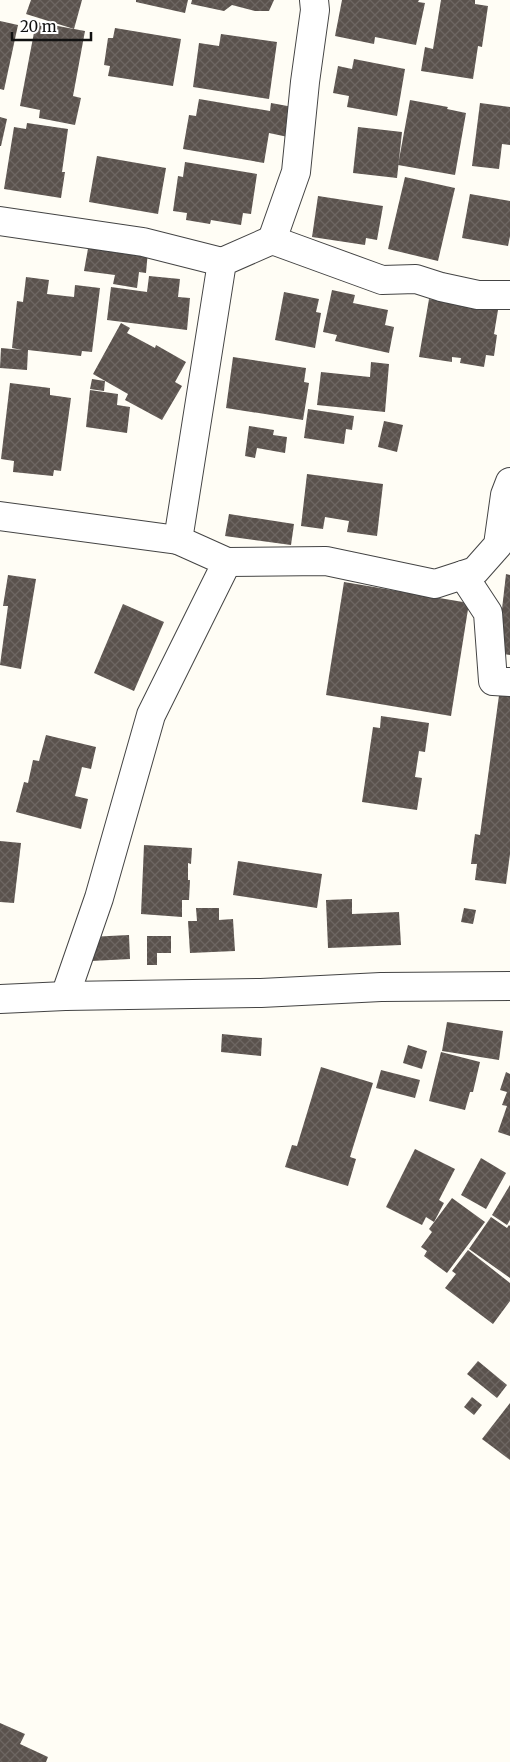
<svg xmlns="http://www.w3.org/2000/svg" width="510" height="1762" font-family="Merriweather,serif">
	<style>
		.building { fill: url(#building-cross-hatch) }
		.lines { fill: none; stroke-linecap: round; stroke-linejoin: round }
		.minor-casing { stroke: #444; stroke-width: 30 }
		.minor { stroke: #fff; stroke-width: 28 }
	</style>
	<defs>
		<pattern id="building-cross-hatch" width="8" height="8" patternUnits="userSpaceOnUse" patternTransform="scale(1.25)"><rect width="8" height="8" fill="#5a524d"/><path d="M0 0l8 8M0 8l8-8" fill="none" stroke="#6d6662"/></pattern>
	</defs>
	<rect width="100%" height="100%" fill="#fffdf5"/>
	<g class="building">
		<polygon points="31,0 82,0 74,29 26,14"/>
		<polygon points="136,0 188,0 185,13 136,2"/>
		<polygon points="192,0 274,0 269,11 255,11 232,5 224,11 191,4"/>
		<polygon points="342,0 419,0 418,2 425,3 416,45 375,37 374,44 335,36"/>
		<polygon points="441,0 475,0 475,4 488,6 482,47 478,46 473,79 421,71 425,47 433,49"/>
		<polygon points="0,21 18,25 4,90 0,89"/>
		<polygon points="36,22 85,31 73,96 81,98 75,125 39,118 40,110 20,106"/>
		<polygon points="115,28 181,39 173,86 108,76 110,66 104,65 108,38 113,38"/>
		<polygon points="221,34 277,42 269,99 193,87 199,43 219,46"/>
		<polygon points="354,59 405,69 397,116 347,107 349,96 333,93 338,66 352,69"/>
		<polygon points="199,99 270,111 271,103 293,107 288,137 269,133 264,163 183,149 189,115 196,116"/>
		<polygon points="410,100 448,107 447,109 466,113 455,175 398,165"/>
		<polygon points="480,103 510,107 510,145 502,144 499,169 472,166"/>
		<polygon points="0,117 7,119 1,146 0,146"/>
		<polygon points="27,123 68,129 62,172 65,172 61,198 4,189 14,127 26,129"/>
		<polygon points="358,127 402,132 397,178 353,173"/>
		<polygon points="97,156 166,168 158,214 89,202"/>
		<polygon points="185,162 257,174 251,214 243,213 241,225 211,220 210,224 186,220 187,213 173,211 178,176 183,177"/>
		<polygon points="405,177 455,188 438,261 388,249"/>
		<polygon points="470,194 510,201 510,236 508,246 462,238"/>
		<polygon points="318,196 383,206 377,240 366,238 365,245 312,237"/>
		<polygon points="89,243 148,251 146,273 139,272 137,288 113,284 115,275 84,271"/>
		<polygon points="149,276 180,279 178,297 190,298 187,330 107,320 111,287 147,292"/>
		<polygon points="26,277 49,280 47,294 74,297 75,285 100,288 92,352 82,351 81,356 28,350 27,370 0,368 1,348 22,350 12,348 17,301 23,302"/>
		<polygon points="332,290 355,295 353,303 388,310 385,325 394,327 389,353 335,341 337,335 323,332"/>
		<polygon points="284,292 319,299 316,312 321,313 315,348 275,340"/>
		<polygon points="429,299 498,310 494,334 497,335 494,356 486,355 484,367 460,363 461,358 452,357 452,362 419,357"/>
		<polygon points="121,323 130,328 127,333 155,348 156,345 186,362 175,382 182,386 162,420 125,400 128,394 93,374"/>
		<polygon points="233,357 306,368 304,382 309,383 303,420 226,408"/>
		<polygon points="371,362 389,364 385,412 317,405 321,372 370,377"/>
		<polygon points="92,379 105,381 104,391 90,389"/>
		<polygon points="10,383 50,388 50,395 71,398 61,471 54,470 53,476 13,472 14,461 1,459"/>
		<polygon points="90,390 118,394 117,405 130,407 127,433 86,427"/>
		<polygon points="308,409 354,416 352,430 346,429 344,444 304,438"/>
		<polygon points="384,421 403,425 397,452 378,447"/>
		<polygon points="249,426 274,430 273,435 287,437 285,453 257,448 255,458 245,456"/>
		<polygon points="307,474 383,484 377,536 347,532 349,521 325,517 323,529 301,526"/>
		<polygon points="229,514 294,524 291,545 225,536"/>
		<polygon points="506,574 510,575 510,655 497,653"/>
		<polygon points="8,575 36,579 21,669 0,665 8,606 3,606"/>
		<polygon points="344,582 469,603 451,716 326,695"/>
		<polygon points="123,604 164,622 134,691 94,673"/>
		<polygon points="500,688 510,690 510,854 506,884 475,880 477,864 471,864 475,834 480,835"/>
		<polygon points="381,716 429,723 425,752 419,751 415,777 422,778 417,810 362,802 373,727 380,728"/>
		<polygon points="46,735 96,747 91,769 82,767 75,796 88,799 81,829 16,812 24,782 28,783 33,760 39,761"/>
		<polygon points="0,841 21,843 14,903 0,902"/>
		<polygon points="144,845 192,848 191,864 188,863 188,880 190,880 189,900 182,900 182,917 141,914"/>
		<polygon points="238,861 322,874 317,908 233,895"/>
		<polygon points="352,899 352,914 399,912 401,945 328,948 326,900"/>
		<polygon points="196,908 219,908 219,920 233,919 235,951 190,953 188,921 197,921"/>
		<polygon points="464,908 476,910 473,924 461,922"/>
		<polygon points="129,935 130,959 91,961 89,937"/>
		<polygon points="147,936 171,936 171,953 157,953 157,965 147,965"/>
		<polygon points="447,1022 503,1031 499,1060 442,1051"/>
		<polygon points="222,1034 262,1038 261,1056 221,1052"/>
		<polygon points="408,1045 427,1051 422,1069 403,1063"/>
		<polygon points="441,1052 480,1062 473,1092 470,1092 465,1110 429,1101"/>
		<polygon points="321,1067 373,1083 350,1157 356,1159 348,1186 285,1167 292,1145 297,1146"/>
		<polygon points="381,1070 420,1080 415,1098 376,1088"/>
		<polygon points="506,1072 510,1074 510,1136 498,1132 507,1106 502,1105 507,1092 500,1090"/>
		<polygon points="415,1149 455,1169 439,1200 444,1203 434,1222 426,1217 422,1225 386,1207"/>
		<polygon points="481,1158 506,1173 486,1209 461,1195"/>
		<polygon points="510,1185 510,1220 507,1225 492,1215"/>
		<polygon points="452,1198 485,1222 447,1273 424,1256 427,1251 421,1247 432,1232 429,1229"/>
		<polygon points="491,1217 507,1228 509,1225 510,1226 510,1278 469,1249"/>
		<polygon points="468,1250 510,1283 510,1301 493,1324 445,1288 456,1274 452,1271"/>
		<polygon points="478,1361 507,1385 497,1398 467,1374"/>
		<polygon points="472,1397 482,1405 474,1415 464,1407"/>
		<polygon points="510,1403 510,1460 482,1439"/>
		<polygon points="0,1723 25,1734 20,1744 48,1757 46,1762 0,1762"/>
	</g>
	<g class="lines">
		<g class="minor-casing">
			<g id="minor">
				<polyline points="0,221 143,242 222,262"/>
				<polyline points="272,240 296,172 305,82 315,10 314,0"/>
				<polyline points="0,516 178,540"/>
				<polyline points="227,562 326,561 435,584 475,571 498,545 505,495 510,482"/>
				<polyline points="463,575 488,613 493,681 510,682"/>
				<polyline points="65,996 99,898 151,715 227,562 178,540 222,262 272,240 382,280 416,279 441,287 478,295 510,295"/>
				<polyline points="0,999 65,996 261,993 381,987 510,986"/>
			</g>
		</g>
		<use href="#minor" class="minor"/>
	</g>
	<path d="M12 32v8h79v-8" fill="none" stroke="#111111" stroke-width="2.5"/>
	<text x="20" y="32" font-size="15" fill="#111111" stroke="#ffffff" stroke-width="4" paint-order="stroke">20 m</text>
</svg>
